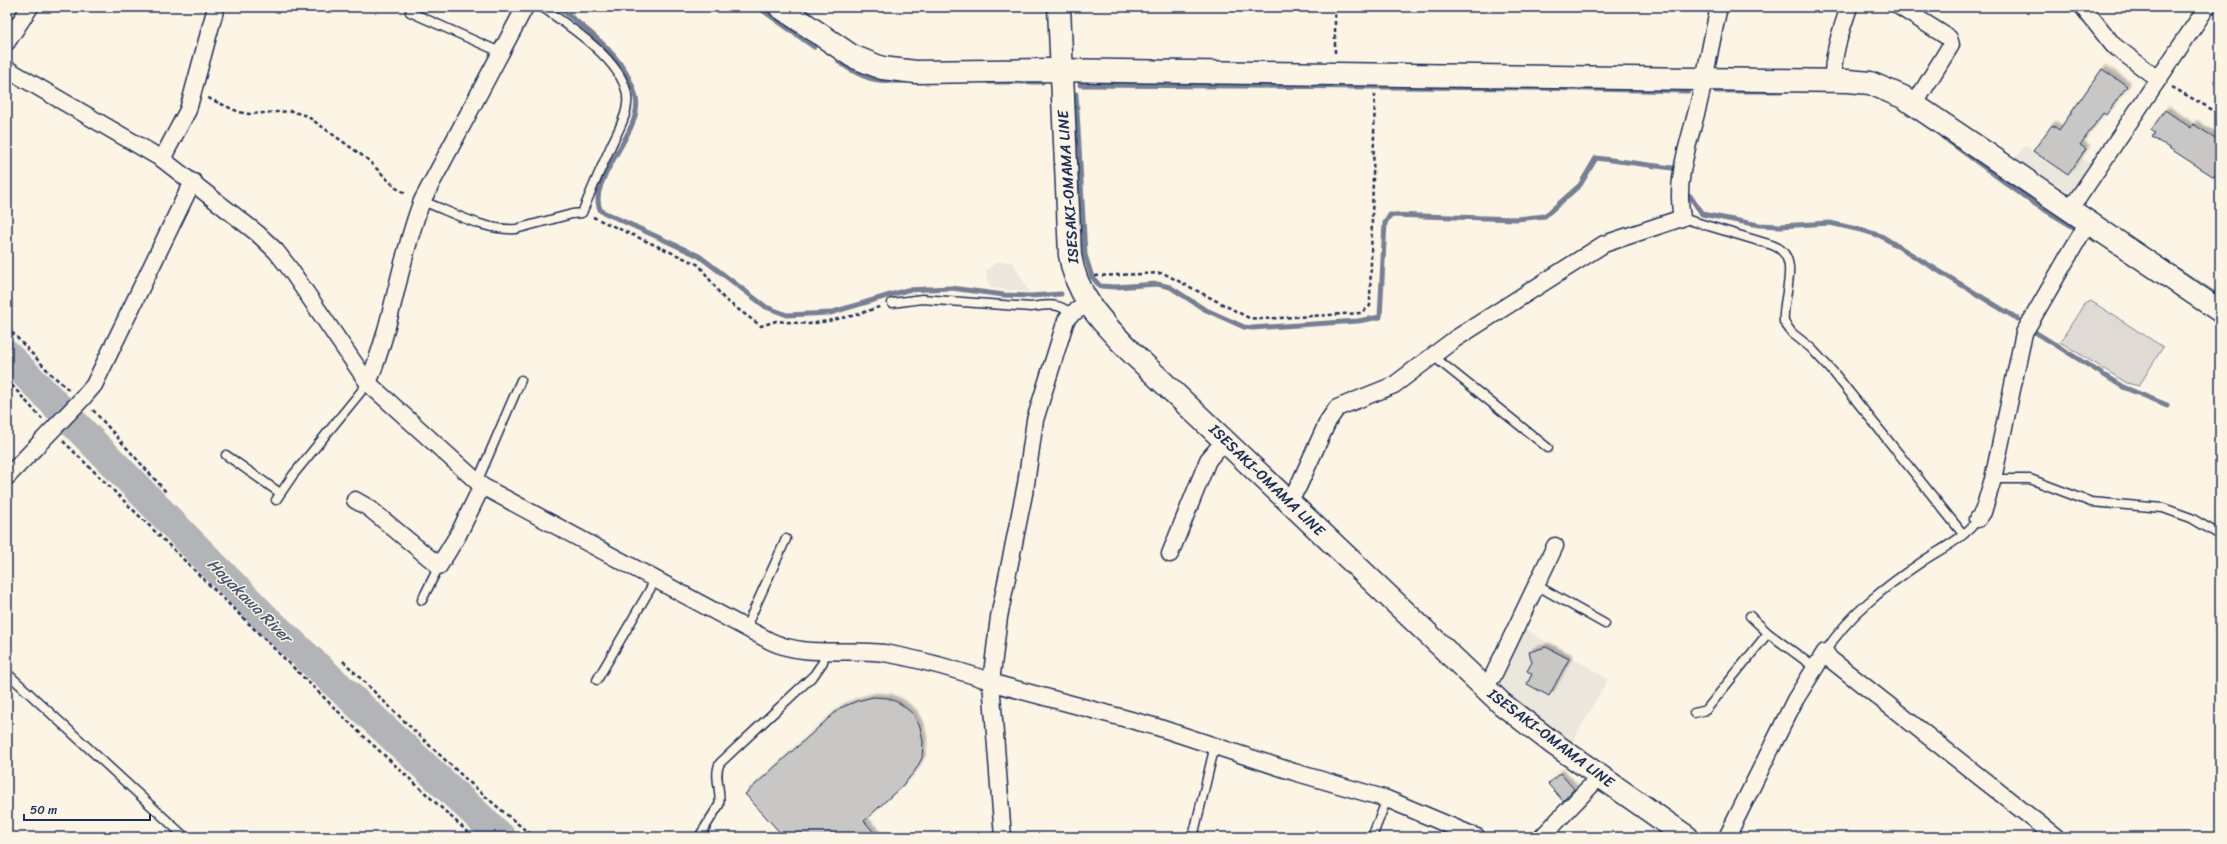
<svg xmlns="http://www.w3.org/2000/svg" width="2227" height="844" font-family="Sriracha,sans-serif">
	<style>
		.built { fill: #ece7dc }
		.green { fill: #dfdbd4; stroke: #7d8599 }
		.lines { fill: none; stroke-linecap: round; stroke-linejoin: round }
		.stream { stroke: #767f94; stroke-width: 5 }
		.river { stroke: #b2b4b8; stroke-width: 30 }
		.building { fill: #c8c7c6; stroke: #1b2f5e; filter: url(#shadow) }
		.lane-casing { stroke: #1b2f5e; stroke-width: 11 }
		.street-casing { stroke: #1b2f5e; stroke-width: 19 }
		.secondary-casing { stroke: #1b2f5e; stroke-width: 25 }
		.primary-casing { stroke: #1b2f5e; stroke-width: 25 }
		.path { stroke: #1b2f5e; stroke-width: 2.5; stroke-dasharray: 4 3; stroke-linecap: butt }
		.lane { stroke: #fcf5e5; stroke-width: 8 }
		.street { stroke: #fcf5e5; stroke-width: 16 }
		.secondary { stroke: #fcf5e5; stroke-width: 22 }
		.primary { stroke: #fcf5e5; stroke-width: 22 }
		.labels { text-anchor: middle; stroke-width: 3; stroke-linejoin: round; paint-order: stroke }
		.street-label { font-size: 15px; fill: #1b2f5e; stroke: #fcf5e5 }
		.water-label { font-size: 16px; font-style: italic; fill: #485779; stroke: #fcf5e5 }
	</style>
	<defs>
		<filter id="shadow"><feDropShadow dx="3.5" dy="-3.5" stdDeviation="1" flood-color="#0004"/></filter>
	</defs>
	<rect width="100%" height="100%" fill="#fcf5e5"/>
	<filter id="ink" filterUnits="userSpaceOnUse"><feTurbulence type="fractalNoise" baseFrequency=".025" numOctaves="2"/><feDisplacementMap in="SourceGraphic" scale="8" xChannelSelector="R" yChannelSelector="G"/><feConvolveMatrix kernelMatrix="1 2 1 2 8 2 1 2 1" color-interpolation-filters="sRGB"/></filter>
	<g filter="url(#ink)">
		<g class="built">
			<polygon points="2025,145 2040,156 2080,157 2092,165 2075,189 2067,192 2034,170 2030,176 2011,163"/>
			<polygon points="996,262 1013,262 1029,292 991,288 988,282 986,271"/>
			<polygon points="1522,627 1608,679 1572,743 1537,719 1509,695 1496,681"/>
		</g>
		<g class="green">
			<polygon points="2163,258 2220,295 2220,301 2161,262"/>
			<polygon points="2091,301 2163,347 2139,386 2127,383 2060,342 2084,304"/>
		</g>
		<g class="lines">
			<g class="stream">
				<path d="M558,7C589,31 627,58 636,98C644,131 584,183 601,211L699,256L766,307L787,315L830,313L907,290L951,288L1004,295L1030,296L1061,294"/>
				<polyline points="758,7 814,47"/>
				<path d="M839,62C863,79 876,82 905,81"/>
				<polyline points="989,82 1042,82"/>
				<polyline points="1080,85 1535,88 1688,91"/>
				<polyline points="1716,91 1781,91"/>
				<polyline points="1076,94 1085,255 1092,277 1100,286 1115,287 1157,284 1170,287 1204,309 1244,327 1252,328 1358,321 1380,317 1385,223 1390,215 1517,219 1545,216 1580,185 1596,158 1672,168"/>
				<polyline points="1943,137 2032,202 2097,241"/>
				<polyline points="1690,196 1702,214 1759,225 1780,226 1830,223 1865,231 1881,236 2018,319"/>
				<polyline points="2035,332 2123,387 2167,405"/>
			</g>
			<polyline class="river" points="7,355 265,618 501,837"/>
		</g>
		<g class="building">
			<polygon points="2102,69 2127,86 2106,115 2103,113 2080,145 2086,149 2068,175 2033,151 2052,125 2059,130"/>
			<polygon points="2165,110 2191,128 2193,124 2220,141 2220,168 2214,177 2152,137 2155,133 2151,130"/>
			<polygon points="1546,647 1569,659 1549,696 1527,684 1532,674 1527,671 1532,662 1529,652"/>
			<polygon points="873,697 888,698 901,704 913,714 920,727 923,742 922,758 915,771 904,784 864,821 878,837 784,837 745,794 840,708 857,701"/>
			<polygon points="1560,773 1574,789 1563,801 1548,784"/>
		</g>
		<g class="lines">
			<g class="lane-casing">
				<g id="lane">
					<polyline points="410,12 500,52"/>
					<path d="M422,201C452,212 484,231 516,229L572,214L582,213C591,191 601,168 611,146C617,133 626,118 627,104C632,66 569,26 542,7"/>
					<path d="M1682,218L1772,245C1804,256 1781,298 1784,322L1792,333L1811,348L1834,373L1963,534"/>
					<path d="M892,303L922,299L1031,307C1046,305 1059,302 1071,314"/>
					<polyline points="1433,356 1548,448"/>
					<polyline points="226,455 280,493"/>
					<polyline points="1993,479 2030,479 2091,502 2163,508 2191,518 2220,535"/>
					<polyline points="476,480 481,473 521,380"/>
					<polyline points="276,500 293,475 368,383"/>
					<polyline points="1536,585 1605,624"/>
					<polyline points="422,600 439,566"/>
					<polyline points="1750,616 1768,633 1814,667"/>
					<polyline points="746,627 786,539"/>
					<path d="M1825,652C1849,614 1886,586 1923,561C1941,549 1965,538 1978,519"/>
					<polyline points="7,673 185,837"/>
					<polyline points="597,680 656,579"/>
					<polyline points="1694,713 1706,710 1768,633"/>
					<path d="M699,837L719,805C722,792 713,775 720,763L814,675L823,662L825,651"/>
					<polyline points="1193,837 1215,745"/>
					<polyline points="1372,837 1387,799"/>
				</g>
			</g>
			<g class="street-casing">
				<g id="street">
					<polyline points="1900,7 1949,38 1951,45 1914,105"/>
					<polyline points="2083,7 2113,45 2158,79"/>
					<polyline points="7,42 30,7"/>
					<path d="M7,69L162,159L257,233L276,251L290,269L368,383L482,486L770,641C805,658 846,648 884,653C924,660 965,672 1004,686L1157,727L1294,772L1387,799L1477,837"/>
					<path d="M1833,81C1832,55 1841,31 1849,7"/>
					<polyline points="162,159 188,110 216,7"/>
					<polyline points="2070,210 2207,7"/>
					<path d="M368,383C393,324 399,260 422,201L525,7"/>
					<polyline points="7,477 81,400 94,385 187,193 194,182"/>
					<polyline points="355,500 369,508 439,566 458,535 482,486"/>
					<path d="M1289,500L1298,487L1328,421L1337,408L1394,385L1455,339L1604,244L1682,218C1674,177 1691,138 1700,98C1707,68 1712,37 1719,7"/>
					<polyline points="1978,519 1983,512 1993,479 2024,333 2088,222"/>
					<polyline points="1170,554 1208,460 1225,440"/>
					<polyline points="1483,686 1493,676 1555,546"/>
					<polyline points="1003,837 991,682 999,617 1026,484 1035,420 1066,320 1071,314 1088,304"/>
					<polyline points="1542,837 1600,776"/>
					<polyline points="1727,837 1795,700 1825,652 1830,659 2056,837"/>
				</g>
			</g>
			<g class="secondary-casing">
				<polyline id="secondary" points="780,7 852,56 882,68 916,72 1050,70 1848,81 1870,83 1903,97 2220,311"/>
			</g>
			<g class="primary-casing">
				<path id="primary" d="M1059,7L1070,255C1076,296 1102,322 1129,350L1502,704L1554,744L1687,837"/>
			</g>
			<g class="path">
				<polyline points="1335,7 1335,55"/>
				<polyline points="2172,87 2220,114"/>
				<polyline points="208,98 239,112 249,114 291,111 307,116 367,159 396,188 407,194"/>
				<polyline points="593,217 699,265 724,299 761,326 776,321 809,324 828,321 856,315 882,306"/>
				<polyline points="1095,276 1163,273 1249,318 1262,319 1361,313 1370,306 1370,301 1375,94"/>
				<polyline points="7,327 51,374 69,390"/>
				<polyline points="7,380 42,419"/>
				<polyline points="93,410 167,493"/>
				<polyline points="63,441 359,732 473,837"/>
				<path d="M343,661C405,722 466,783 534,837"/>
			</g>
			<use href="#lane" class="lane"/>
			<use href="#street" class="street"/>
			<use href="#secondary" class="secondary"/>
			<use href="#primary" class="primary"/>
		</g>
	</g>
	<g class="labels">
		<g class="street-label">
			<text transform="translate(1068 187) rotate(-94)" y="5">ISESAKI-OMAMA LINE</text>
			<text transform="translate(1267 480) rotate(44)" y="5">ISESAKI-OMAMA LINE</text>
			<text transform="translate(1551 738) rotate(37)" y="5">ISESAKI-OMAMA LINE</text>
		</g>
		<g class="water-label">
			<text transform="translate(250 600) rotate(45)" y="6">Hayakawa River</text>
		</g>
	</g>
	<rect width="2227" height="844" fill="none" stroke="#fcf5e5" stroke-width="24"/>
	<rect x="12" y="12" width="2203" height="820" fill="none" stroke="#1b2f5e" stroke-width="1.5" filter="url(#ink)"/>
	<path d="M24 814v6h126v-6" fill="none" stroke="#1b2f5e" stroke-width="2"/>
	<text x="30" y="814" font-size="12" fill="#1b2f5e" stroke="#fcf5e5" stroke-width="3" paint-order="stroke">50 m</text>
</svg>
